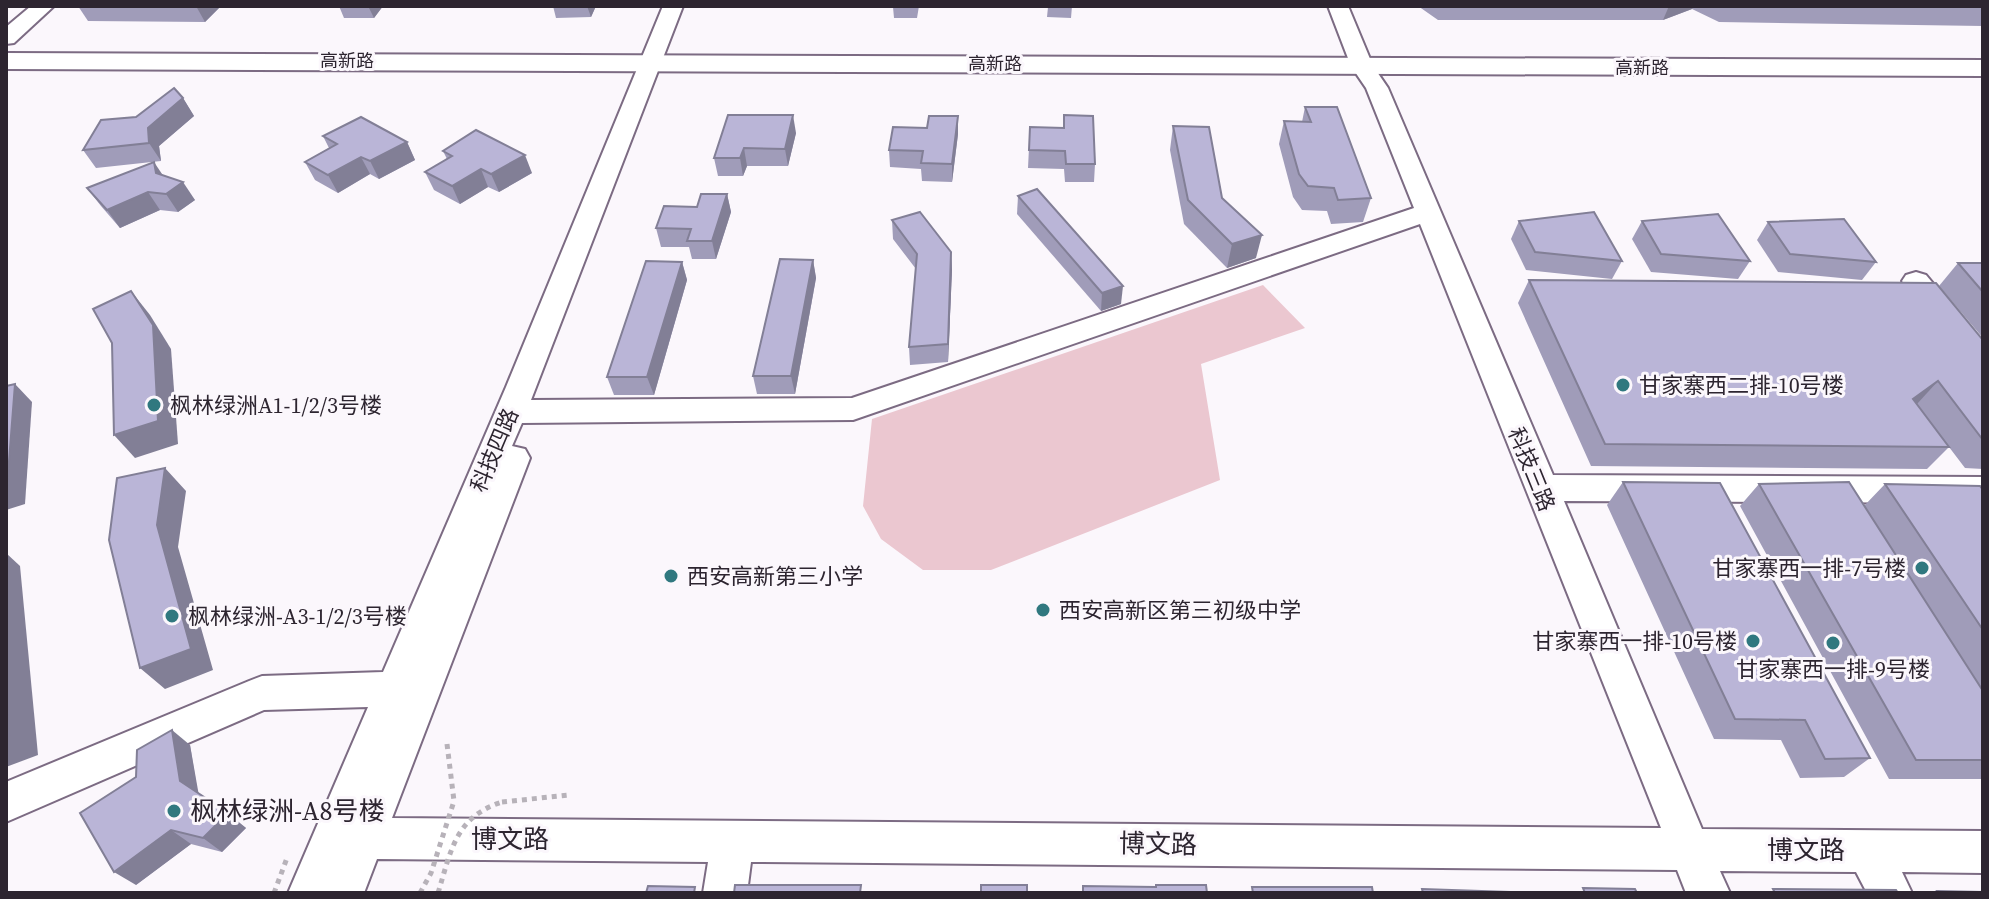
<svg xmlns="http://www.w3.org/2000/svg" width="1989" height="899" font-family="'Source Serif 4','Noto Sans SC',serif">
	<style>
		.green { fill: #ebc7d0 }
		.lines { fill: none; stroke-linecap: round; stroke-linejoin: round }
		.minor-casing { stroke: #7c6b83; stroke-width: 4 }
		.major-casing { stroke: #7c6b83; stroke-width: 4 }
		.path { stroke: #b7b2b9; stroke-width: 5; stroke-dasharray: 5 5; stroke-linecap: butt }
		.minor { fill: #fff; fill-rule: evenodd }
		.major { fill: #fff; fill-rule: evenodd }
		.path-bridge { stroke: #b7b2b9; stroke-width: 5; stroke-dasharray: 5 5; stroke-linecap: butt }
		.wall { fill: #a09cb9 }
		.shaded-wall { fill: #827f96 }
		.building { fill: #bab5d7; stroke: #827f96; stroke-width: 2 }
		.poi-dot { fill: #30787f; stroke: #fbf7fc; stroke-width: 3 }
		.labels { text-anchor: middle; stroke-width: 6; stroke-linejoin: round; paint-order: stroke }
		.far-street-label { font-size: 18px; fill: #2d2530; stroke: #fbf7fc }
		.poi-label { font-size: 22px; fill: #2d2530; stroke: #fbf7fc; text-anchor: start }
		.street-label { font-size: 22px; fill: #2d2530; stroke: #fbf7fc }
		.near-poi-label { font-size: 26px; fill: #2d2530; stroke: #fbf7fc; text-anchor: start }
		.near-street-label { font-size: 26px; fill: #2d2530; stroke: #fbf7fc }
	</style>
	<rect width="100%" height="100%" fill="#fbf7fc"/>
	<polygon class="green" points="1263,285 1305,328 1201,364 1220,480 991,570 923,570 881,539 863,506 872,419"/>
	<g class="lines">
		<g class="minor-casing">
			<g id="minor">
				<polygon points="31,6 54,6 14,43 6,44 6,27"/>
				<path d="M663,6H683L531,400L852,398L1414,208L1366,88L1351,66L1328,6H1348L1373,66L1388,88L1553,475L1983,477V503L1564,501L1702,829L1983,831V873L1902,872L1912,893H1867L1856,872L1720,871L1730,893H1686L1677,870L751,862L747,893H703L708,862L377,859L364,893H288L368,707L264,710L6,822V782L249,681L262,676L383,672L506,387ZM1420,224L1661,828L392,818L530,458L525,449L512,446L522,423L853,420Z"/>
				<polygon points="1916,272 1926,275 1983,343 1983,373 1972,370 1906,287 1902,281 1906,275"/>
			</g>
		</g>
		<g class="major-casing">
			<polygon id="major" points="6,53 1983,60 1983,76 6,69"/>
		</g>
		<g class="path">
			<polyline points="447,744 454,801"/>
			<polyline points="502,802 569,795"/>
			<polyline points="274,893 287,858"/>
		</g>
		<use href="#minor" class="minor"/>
		<use href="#major" class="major"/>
		<g class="path-bridge">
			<polyline points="420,893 431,873 454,801"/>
			<path d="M438,893C451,851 455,817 502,802"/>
		</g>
	</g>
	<g class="wall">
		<polygon points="78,6 221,6 205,22 88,21"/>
		<polygon points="339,6 383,6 374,18 344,18"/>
		<polygon points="553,6 596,6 591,17 556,18"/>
		<polygon points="881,6 919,6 917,18 894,18 893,7 881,7"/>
		<polygon points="1036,6 1072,6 1071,18 1047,17 1048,7"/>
		<polygon points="1418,6 1983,6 1983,26 1719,22 1692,9 1663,20 1438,20"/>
		<polygon points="183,98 194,116 159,146 161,161 96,168 83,150 136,117"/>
		<polygon points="1305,107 1371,198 1363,222 1331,224 1327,211 1302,210 1293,197 1279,144 1284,121 1302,122"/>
		<polygon points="728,115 796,133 788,166 747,166 743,176 718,176 714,158"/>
		<polygon points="1173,126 1256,258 1227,268 1184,224 1170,150"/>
		<polygon points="1030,127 1095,164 1094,182 1065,182 1064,169 1028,168"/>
		<polygon points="958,134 952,182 922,181 921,169 890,167 889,150"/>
		<polygon points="323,136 407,142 415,160 379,179 370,174 338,193 315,180 305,162 329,148"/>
		<polygon points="443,151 532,173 499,192 488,187 460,204 434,190 425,172 447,159"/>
		<polygon points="162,175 195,200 178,212 160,210 120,228 101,206 87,188"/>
		<polygon points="727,194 731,212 716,259 692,259 689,247 661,247 656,228 697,207"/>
		<polygon points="1018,196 1121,304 1101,311 1017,214"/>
		<polygon points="892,220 951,252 952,270 948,362 910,365 909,347 916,269 893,239"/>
		<polygon points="1519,221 1622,261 1612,279 1526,270 1511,239"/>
		<polygon points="1642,221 1750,261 1738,279 1651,272 1632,239"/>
		<polygon points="1768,222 1876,262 1862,280 1778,272 1757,240"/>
		<polygon points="813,260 816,278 795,394 757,394 753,376"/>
		<polygon points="682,262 687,280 654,395 614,395 607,377"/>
		<polygon points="1958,263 1983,263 1983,338 1939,286"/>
		<polygon points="1529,280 1983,340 1983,469 1965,468 1949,447 1927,469 1591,466 1518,303"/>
		<polygon points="1623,482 1870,758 1844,777 1800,778 1781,740 1714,739 1607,505"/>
		<polygon points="1759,484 1864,506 1885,484 1983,490 1983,779 1889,779 1740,506"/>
		<polygon points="190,745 198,794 246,828 222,852 191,844 136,885"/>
	</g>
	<g class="shaded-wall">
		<polygon points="196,6 221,6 205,22"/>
		<polygon points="368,6 383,6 374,18"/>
		<polygon points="587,6 596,6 591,17"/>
		<polygon points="1669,6 1694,6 1692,9 1663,20"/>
		<polygon points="183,98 194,116 159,146 161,161 149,143 148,128"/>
		<polygon points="793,115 796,133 788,166 785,149"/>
		<polygon points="958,116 958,134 952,182 952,164"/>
		<polygon points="407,142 415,160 379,179 370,161"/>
		<polygon points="744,148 747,166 743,176 740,158"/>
		<polygon points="525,155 532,173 499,192 491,174"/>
		<polygon points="361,157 370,174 338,193 328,175"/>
		<polygon points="154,162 166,180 156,173"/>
		<polygon points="481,169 488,187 460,204 452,186"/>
		<polygon points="183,182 195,200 178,212 166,194"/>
		<polygon points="148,192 160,210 120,228 107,210"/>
		<polygon points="727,194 731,212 716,259 712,241"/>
		<polygon points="1262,235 1256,258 1227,268 1232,244"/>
		<polygon points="951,252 952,270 948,362 948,344"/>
		<polygon points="813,260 816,278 795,394 791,376"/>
		<polygon points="682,262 687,280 654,395 647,377"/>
		<polygon points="1123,286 1121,304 1101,311 1102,293"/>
		<polygon points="131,291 150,315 171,349 178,444 135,458 114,435"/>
		<polygon points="1938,381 1917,404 1913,399"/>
		<polygon points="15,384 32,402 25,504 6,510 6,487"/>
		<polygon points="165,468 186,491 178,547 213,670 165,689 140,668 157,525"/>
		<polygon points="6,553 20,566 38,755 6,767"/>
		<polygon points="172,730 190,745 199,796 180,781"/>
		<polygon points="228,813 246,828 222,852 203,838"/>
		<polygon points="171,830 191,844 136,885 114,872"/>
	</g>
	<g class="building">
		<polygon points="174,88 183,98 148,128 149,143 83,150 101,120 136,117"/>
		<polygon points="1305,107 1337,107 1371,198 1338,200 1334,188 1308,186 1299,174 1284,121 1311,122"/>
		<polygon points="728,115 793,115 785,149 744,148 740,158 714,158"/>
		<polygon points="1064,115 1093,116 1095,164 1066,164 1065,151 1029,150 1030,127 1064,128"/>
		<polygon points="929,116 958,116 952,164 921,163 923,151 889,150 893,127 927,128"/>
		<polygon points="361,117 407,142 370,161 361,157 328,175 305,162 337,144 323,136"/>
		<polygon points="1173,126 1209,127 1222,198 1262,235 1232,244 1188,200"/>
		<polygon points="476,130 525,155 491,174 481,169 452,186 425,172 452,156 443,151"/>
		<polygon points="154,162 156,173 183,182 166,194 148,192 107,210 87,188"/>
		<polygon points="1037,189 1123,286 1102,293 1018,196"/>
		<polygon points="701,194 727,194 712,241 687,241 691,229 656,228 664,206 697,207"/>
		<polygon points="920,212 951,252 948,344 909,347 917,254 892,220"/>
		<polygon points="1594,212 1622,261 1535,252 1519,221"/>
		<polygon points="1718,214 1750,261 1661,254 1642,221"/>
		<polygon points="1844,219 1876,262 1790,254 1768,222"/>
		<polygon points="780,259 813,260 791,376 753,376"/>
		<polygon points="646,261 682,262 647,377 607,377"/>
		<polygon points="1958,263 1983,263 1983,292"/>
		<polygon points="1529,280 1936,283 1983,340 1983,440 1938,381 1913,399 1949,447 1605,444"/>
		<polygon points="131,291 153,325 158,421 114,435 112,343 93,309"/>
		<polygon points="15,384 7,487 6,487 6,386"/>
		<polygon points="165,468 157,525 191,649 140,668 109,540 117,478"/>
		<polygon points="1623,482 1720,483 1870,758 1825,759 1805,720 1735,719"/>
		<polygon points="1849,482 1983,691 1983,760 1916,760 1759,484"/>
		<polygon points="1885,484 1980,486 1983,490 1983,630"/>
		<polygon points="6,692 9,735 6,737"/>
		<polygon points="172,730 180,781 228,813 203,838 171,830 114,872 80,813 136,777 137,750"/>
		<polygon points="735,885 861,885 860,893 734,893"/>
		<rect x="981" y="885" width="46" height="8"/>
		<polygon points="1156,885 1206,885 1207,893 1083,893 1083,886 1156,887"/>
		<polygon points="648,886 695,887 694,893 646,893"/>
		<polygon points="1252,887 1372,887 1373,893 1253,893"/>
		<polygon points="1583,888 1635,889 1637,893 1585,893"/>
		<polygon points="1422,889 1544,893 1423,893"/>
		<polygon points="1773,889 1896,890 1898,893 1775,893"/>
		<polygon points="1937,891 1983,892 1983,893 1938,893"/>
	</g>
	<g class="poi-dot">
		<circle cx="1623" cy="385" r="8"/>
		<circle cx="154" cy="405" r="8"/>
		<circle cx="1922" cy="568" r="8"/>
		<circle cx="671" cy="576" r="8"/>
		<circle cx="1043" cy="610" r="8"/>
		<circle cx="172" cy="616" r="8"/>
		<circle cx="1753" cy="641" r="8"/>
		<circle cx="1833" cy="643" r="8"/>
		<circle cx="174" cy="811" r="8"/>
	</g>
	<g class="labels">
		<g class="far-street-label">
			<text x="347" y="67">高新路</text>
			<text x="995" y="70">高新路</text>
			<text x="1642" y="74">高新路</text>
		</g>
		<g class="poi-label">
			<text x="1639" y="393">甘家寨西二排-10号楼</text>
			<text x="170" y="413">枫林绿洲A1-1/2/3号楼</text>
			<text x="1906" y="576" text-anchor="end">甘家寨西一排-7号楼</text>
			<text x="687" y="584">西安高新第三小学</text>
			<text x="1059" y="618">西安高新区第三初级中学</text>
			<text x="188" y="624">枫林绿洲-A3-1/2/3号楼</text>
			<text x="1737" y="649" text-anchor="end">甘家寨西一排-10号楼</text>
			<text x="1833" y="677" text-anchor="middle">甘家寨西一排-9号楼</text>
		</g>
		<g class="street-label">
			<text transform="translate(494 450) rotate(-67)" y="8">科技四路</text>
			<text transform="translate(1532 469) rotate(68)" y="8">科技三路</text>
		</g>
		<g class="near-poi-label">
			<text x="190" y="820">枫林绿洲-A8号楼</text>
		</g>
		<g class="near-street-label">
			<text x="510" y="848">博文路</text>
			<text transform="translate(1158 844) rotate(1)" y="9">博文路</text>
			<text x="1806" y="859">博文路</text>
		</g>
	</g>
	<rect width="1989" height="899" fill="none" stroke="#2d2530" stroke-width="16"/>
</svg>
